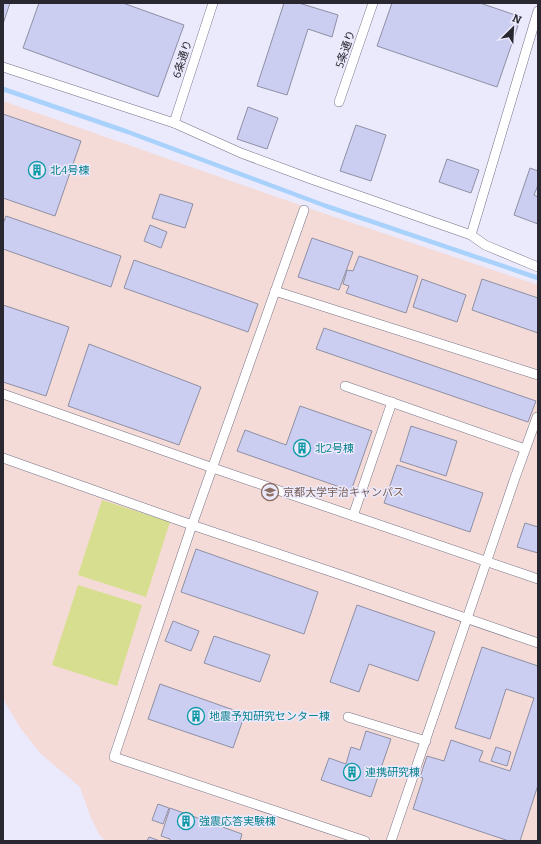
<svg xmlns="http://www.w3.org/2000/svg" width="541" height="844" font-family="Bitter,'Noto Sans JP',serif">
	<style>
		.education { fill: #f5dbd7 }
		.green { fill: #d7de90 }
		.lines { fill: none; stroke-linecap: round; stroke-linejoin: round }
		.stream { stroke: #a8d2fb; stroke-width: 4.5 }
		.building { fill: #cbcdf1; stroke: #8e90a5 }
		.lane-casing { stroke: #757287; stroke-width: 10 }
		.lane { stroke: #fff; stroke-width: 9 }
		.labels { text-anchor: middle; stroke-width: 3; stroke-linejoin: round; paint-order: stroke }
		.street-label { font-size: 11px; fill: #292830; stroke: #ebe9fc }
		.culture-label { font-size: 11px; fill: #0d838f; stroke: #ebe9fc; text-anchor: start }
		.education-label { font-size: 11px; fill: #785e54; stroke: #ebe9fc; text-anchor: start }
	</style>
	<rect width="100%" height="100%" fill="#ebe9fc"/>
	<polygon class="education" points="3,101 314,210 538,285 538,841 105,841 99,834 91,818 80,787 41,754 21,729 3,699"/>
	<g class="green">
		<polygon points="102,500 170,522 146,597 78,575"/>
		<polygon points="78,585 142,605 117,686 52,665"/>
	</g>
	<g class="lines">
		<polyline class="stream" points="3,89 128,132 326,206 538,278"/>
	</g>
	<g class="building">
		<polygon points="3,3 10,3 3,24"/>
		<polygon points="39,3 123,3 184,25 158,97 23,48"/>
		<polygon points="284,3 299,3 338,15 332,37 308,29 287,95 257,86"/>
		<polygon points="392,3 480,3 521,17 497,87 377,46"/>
		<polygon points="248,107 278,118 267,149 237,139"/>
		<polygon points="3,114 81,141 55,216 3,198"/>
		<polygon points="356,125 386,135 371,181 340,171"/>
		<polygon points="447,159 479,170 471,193 439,182"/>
		<polygon points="530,168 538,171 538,185 534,195 538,197 538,224 514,215"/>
		<polygon points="160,194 193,204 185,228 152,218"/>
		<polygon points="6,216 121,256 111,287 3,249 3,224"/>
		<polygon points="150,225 167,232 161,248 144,241"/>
		<polygon points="312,238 353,252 339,290 298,277"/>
		<polygon points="359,256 418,276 406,313 346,293 349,286 343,284 347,270 353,271"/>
		<polygon points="134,260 258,304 248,332 124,288"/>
		<polygon points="422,279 466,295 457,322 413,307"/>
		<polygon points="482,279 538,298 538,333 472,310"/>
		<polygon points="3,305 69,327 46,396 3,382"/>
		<polygon points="324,328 536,401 528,422 316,349"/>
		<polygon points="89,344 201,387 179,445 68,406"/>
		<polygon points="300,406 372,431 351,491 237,451 245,430 286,445"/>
		<polygon points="411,426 457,441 446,476 400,461"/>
		<polygon points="397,465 483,493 470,532 384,503"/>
		<polygon points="525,523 538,527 538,553 517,547"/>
		<polygon points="196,549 318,592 304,634 181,592"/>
		<polygon points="357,605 435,632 418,681 369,664 359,692 330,682"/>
		<polygon points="173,621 199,631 191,651 165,641"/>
		<polygon points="214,636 270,655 260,682 204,663"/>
		<polygon points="482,647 538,666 538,785 520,841 509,841 413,809 423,778 420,777 427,756 444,761 451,740 483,751 479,761 510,771 534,698 506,689 490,739 455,728"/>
		<polygon points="160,684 245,714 233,748 148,719"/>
		<polygon points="366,731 391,739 371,797 321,780 329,758 346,764 351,747 360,750"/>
		<polygon points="496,747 511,752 507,766 491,761"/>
		<polygon points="158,804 169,808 163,824 152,820"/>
		<polygon points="170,808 242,834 240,841 170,841 170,839 161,836"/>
		<polygon points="149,837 160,841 147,841"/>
	</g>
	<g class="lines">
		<g class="lane-casing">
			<g id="lane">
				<polyline points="538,11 471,235 485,245 538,267"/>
				<polyline points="3,67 174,123 241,153 311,179 471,235"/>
				<polyline points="339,102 373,3"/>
				<polyline points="174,123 213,3"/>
				<polyline points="304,210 192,525 114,757 365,841"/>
				<polyline points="275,291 538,375"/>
				<polyline points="345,386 525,449"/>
				<polyline points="3,394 213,468 538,579"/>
				<polyline points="3,458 192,525 338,574 538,643"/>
				<polyline points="353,516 392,402"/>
				<polyline points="348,717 426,741"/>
				<polyline points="391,841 516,475 537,417 538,418"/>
			</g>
		</g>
		<use href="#lane" class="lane"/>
	</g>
	<defs>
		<g id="building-ring" transform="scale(0.9)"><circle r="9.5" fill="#ebe9fc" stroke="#0f9aa8" stroke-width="1.5"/><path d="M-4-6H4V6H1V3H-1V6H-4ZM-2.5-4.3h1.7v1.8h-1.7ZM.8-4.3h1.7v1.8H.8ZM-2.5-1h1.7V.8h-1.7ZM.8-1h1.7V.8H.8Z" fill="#0f9aa8"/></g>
		<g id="university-ring" transform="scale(0.9)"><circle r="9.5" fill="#ebe9fc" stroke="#8d6e63" stroke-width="1.5"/><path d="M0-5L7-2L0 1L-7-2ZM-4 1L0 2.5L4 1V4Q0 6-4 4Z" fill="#8d6e63"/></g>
	</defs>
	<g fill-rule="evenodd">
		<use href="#building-ring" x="37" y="170"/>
		<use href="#building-ring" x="302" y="448"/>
		<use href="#university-ring" x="270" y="492"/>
		<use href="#building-ring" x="196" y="716"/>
		<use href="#building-ring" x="352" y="772"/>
		<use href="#building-ring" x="186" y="821"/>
	</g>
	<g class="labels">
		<g class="street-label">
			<text transform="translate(345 49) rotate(-71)" y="4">5条通り</text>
			<text transform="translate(182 59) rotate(-72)" y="4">6条通り</text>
		</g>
		<g class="culture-label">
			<text x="50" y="174">北4号棟</text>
			<text x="315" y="452">北2号棟</text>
			<text x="209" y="720">地震予知研究センター棟</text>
			<text x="365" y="776">連携研究棟</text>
			<text x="199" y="825">強震応答実験棟</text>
		</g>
		<g class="education-label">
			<text x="283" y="496">京都大学宇治キャンパス</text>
		</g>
	</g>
	<rect width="541" height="844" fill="none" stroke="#292830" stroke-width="8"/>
	<g transform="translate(513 28) rotate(24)" stroke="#ebe9fc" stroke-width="3" paint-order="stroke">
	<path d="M0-3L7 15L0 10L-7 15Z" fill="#292830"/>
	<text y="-6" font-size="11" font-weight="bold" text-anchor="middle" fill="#292830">N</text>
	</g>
</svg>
